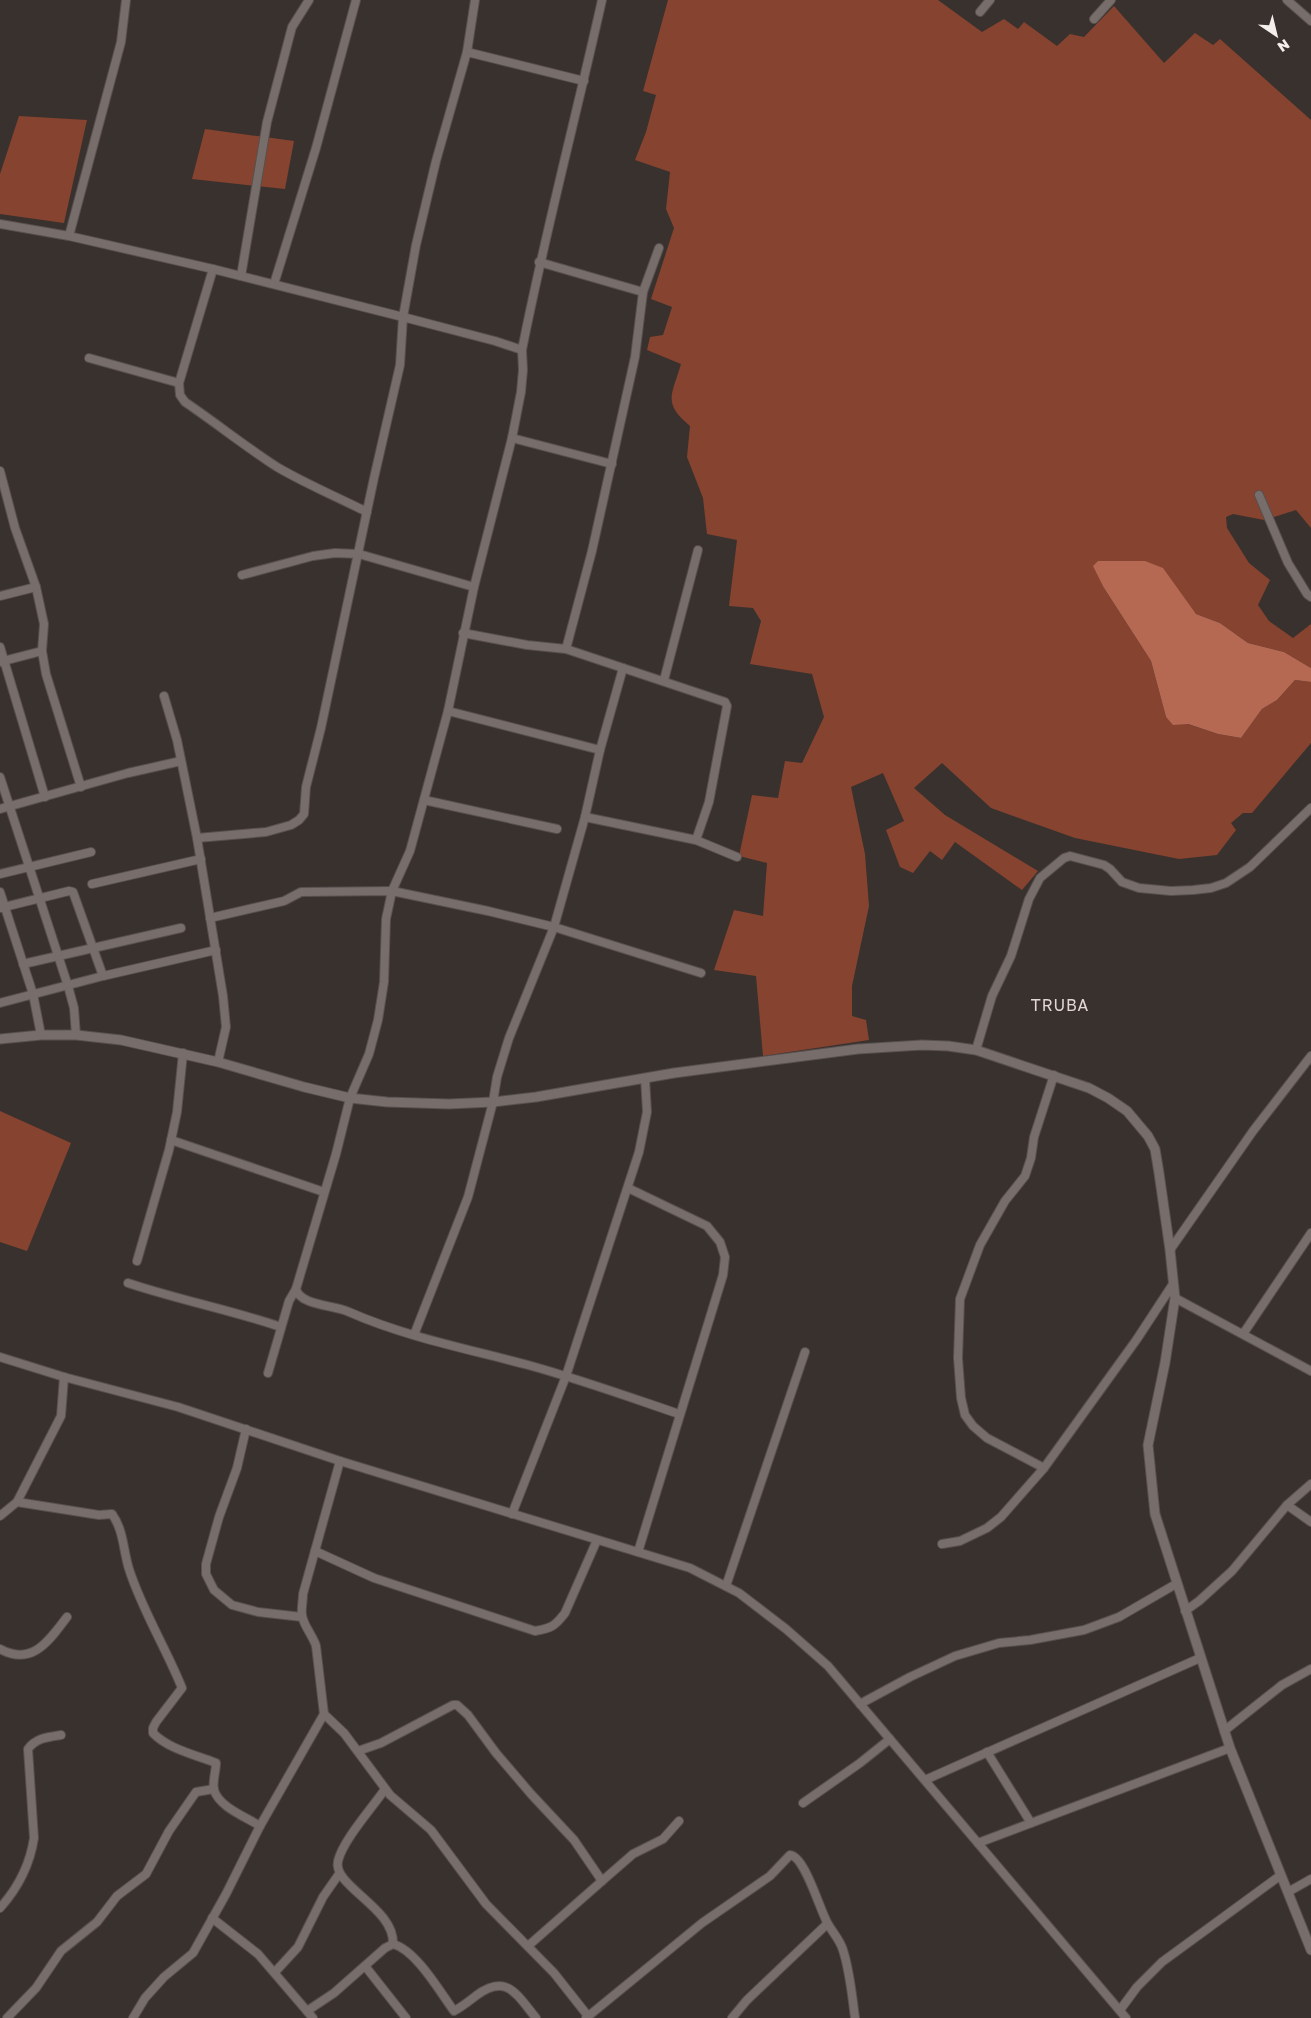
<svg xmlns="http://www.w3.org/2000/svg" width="1311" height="2018" font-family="'Golos Text',sans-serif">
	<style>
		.green { fill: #86432f }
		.water { fill: #b56852 }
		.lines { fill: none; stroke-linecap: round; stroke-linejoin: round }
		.minor-casing { stroke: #57504f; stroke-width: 10 }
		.tertiary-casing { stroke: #57504f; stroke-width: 11 }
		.minor { stroke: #776e6b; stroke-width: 8 }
		.tertiary { stroke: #776e6b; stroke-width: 9 }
		.labels { text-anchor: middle; stroke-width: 4; stroke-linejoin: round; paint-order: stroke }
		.quarter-label { font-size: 16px; letter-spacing: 1px; fill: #e2d7d4; stroke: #39312e }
	</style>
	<rect width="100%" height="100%" fill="#39312e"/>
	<g class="green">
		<path d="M668,0H938L982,32L1004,19L1018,29L1024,22L1057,46L1070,34L1084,37L1114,6L1164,63L1195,33L1213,45L1220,39L1311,120V528L1296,510L1264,520L1233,514L1226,517L1227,528L1249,563L1270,580L1258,605L1269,621L1293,638L1311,624V668L1284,652L1248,643L1220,623L1196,614L1183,599L1104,588L1151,661L1166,717L1218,734L1241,738L1262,709L1277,700L1295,680L1311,682V743L1252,813H1243L1231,823L1236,830L1217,855L1179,859L1075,838L991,808L942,763L914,788L945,815L1038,871L1022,890L955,842L942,860L930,851L913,873L900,867L886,830L904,821L883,773L851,787L865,854L869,906L852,986V1016L866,1020L869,1040L763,1056L756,976L714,970L734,910L763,916L767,863L739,856L752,795L778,798L785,761L802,763L824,717L812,674L750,664L761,621L753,608L729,606L737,540L707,534L703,498L687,457L690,426C662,403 672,395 681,364L647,350L650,337L663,335L672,307L651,299L674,228L666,209L670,172L635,160L646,132L656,95L643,91Z"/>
		<polygon points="19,116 87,120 64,223 0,214 0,174"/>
		<polygon points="205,129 294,141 285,189 192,179"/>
		<polygon points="0,1111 71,1143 27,1251 0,1242"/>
	</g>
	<polygon class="water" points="1098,561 1145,561 1163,568 1196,614 1220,623 1248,643 1284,652 1311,668 1311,682 1295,680 1277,700 1262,709 1241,738 1218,734 1188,724 1173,725 1166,717 1151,661 1104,588 1093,566"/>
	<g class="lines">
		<g class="minor-casing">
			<g id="minor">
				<polyline points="1287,0 1311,21"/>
				<polyline points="980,12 990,0"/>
				<polyline points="1094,19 1111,0"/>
				<polyline points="467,52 584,81"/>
				<path d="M0,224L69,236L213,269L403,317L495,341L522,350L523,370L521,392L512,438L474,587L448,711L410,851L392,891L386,919L384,982L378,1020L369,1054L350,1098L336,1154L296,1289C300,1306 336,1305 349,1312C406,1337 468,1349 528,1365C579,1379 629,1397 679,1414"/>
				<polyline points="69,236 121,42 126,0"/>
				<polyline points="539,262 643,292"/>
				<path d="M213,269L179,383L180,395L185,402C216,423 246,447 277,467C306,484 337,497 367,512"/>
				<polyline points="241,276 267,122 292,27 309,0"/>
				<polyline points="274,284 316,148 356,0"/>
				<path d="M522,350C545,233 576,117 602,0"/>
				<polyline points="89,358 179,383"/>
				<polyline points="512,438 612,464"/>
				<polyline points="0,471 15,528 36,587 44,624 42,651 46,674 81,787"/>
				<polyline points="1259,495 1288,563 1307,594 1311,597"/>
				<polyline points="242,575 313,556 335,553 359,554 474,587"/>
				<polyline points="0,596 36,587"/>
				<polyline points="463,633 527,645 566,649 725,702 727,706 709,802 696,840"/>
				<polyline points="0,647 45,797"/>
				<polyline points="566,649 592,551 635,357 643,292 659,248"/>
				<polyline points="0,662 42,651"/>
				<polyline points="664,680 698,550"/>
				<polyline points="164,696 177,740 197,838 223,996 226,1027 218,1062"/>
				<polyline points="448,711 600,750"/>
				<polyline points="0,777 68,986 74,1008 76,1035"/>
				<polyline points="424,800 557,829"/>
				<polyline points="0,809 128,773 181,761"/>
				<polyline points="585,817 696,840 737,857"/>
				<polyline points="197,838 266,832 291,825 299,820 304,814 306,787 321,728 374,478 400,365 403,317 416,245 436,161 467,52 475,0"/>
				<polyline points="0,874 91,852"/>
				<polyline points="92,884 201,859"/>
				<polyline points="0,892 33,994 41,1035"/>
				<polyline points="0,908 69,891 73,892 103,976 0,1003"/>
				<polyline points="210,918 284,901 301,892 392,891 488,911 554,927 701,973"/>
				<polyline points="23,964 181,928"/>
				<polyline points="103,976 216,950"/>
				<polyline points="976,1050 992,996 1011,956 1029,899 1040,878 1064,858 1070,856 1104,865 1110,869 1122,882 1139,888 1171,891 1193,890 1211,888 1226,883 1250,867 1311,808"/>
				<polyline points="171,1140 324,1192"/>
				<polyline points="628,1188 707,1226 720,1242 725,1257 723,1275 638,1552"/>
				<polyline points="1170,1250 1253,1131 1311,1056"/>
				<polyline points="137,1261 169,1150 177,1112 183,1053"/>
				<path d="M128,1283C179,1300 231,1310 281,1327"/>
				<polyline points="1175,1298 1311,1371"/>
				<polyline points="1243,1334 1311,1233"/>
				<polyline points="414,1335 468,1197 493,1102 497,1077 509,1038 554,927 585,817 600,750 623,668"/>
				<polyline points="0,1357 64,1377 178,1407 340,1461 690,1568 739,1593 786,1629 828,1666 1126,2018"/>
				<polyline points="268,1373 289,1301 296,1289"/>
				<path d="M64,1377L61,1416L17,1502L99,1515L112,1514C124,1531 123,1550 129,1569C142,1610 166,1648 182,1688L156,1722L153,1728V1733C168,1749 196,1755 216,1763C216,1771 212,1783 214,1790C219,1807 246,1817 260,1826"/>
				<polyline points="246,1429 237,1468 219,1517 206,1564 206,1574 214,1590 232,1605 258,1612 302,1617"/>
				<polyline points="1044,1468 987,1438 973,1426 965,1415 961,1398 958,1358 960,1299 980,1245 1005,1201 1025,1176 1031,1158 1034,1137 1054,1075"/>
				<polyline points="1287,1505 1311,1522"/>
				<polyline points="512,1514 566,1376 639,1152 647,1112 645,1078"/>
				<polyline points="0,1516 17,1502"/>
				<polyline points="942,1544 960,1541 987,1528 1001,1517 1044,1468 1137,1339 1173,1284"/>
				<path d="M315,1551L374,1578L535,1631C552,1628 555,1626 565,1613L597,1540"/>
				<polyline points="726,1586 805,1352"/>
				<polyline points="1185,1611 1199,1601 1232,1571 1287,1505 1311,1484"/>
				<path d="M0,1649C33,1667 50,1639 67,1617"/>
				<polyline points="860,1704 910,1677 955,1656 999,1643 1030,1640 1084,1630 1119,1617 1176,1584"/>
				<polyline points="324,1714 344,1733 390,1795 431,1830 486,1904 554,1973 588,2016"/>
				<polyline points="1224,1731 1282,1685 1311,1669"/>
				<polyline points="358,1751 381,1743 453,1705 457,1705 468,1715 496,1753 531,1794 574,1840 602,1881 633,1854 663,1839 679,1821"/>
				<polyline points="987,1752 1031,1823"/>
				<polyline points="925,1780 1200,1658"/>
				<path d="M385,1789C373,1807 343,1840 338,1861C332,1886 395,1908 393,1944"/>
				<polyline points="803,1803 860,1763 890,1739"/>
				<polyline points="978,1843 1230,1748"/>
				<polyline points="1288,1892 1311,1879"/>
				<path d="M0,1908C18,1888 30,1864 34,1838L28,1749C36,1738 48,1737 61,1735"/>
				<polyline points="212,1918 258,1954 313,2018"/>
				<polyline points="528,1946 602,1881"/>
				<polyline points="365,1966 406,2018"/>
				<polyline points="275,1972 298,1947 323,1897 339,1874"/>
				<polyline points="1120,2010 1137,1987 1162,1962 1281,1875"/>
				<path d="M307,2011L334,1993L385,1948L393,1944C416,1950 440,1992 454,2011C462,2007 469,2001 477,1995C507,1973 517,1995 536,2018"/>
				<polyline points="7,2018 36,1988 61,1951 97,1922 117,1896 146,1874 169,1831 196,1792 214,1789"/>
				<path d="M133,2018L145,1998L164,1977L193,1953L226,1894L260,1826L324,1714L316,1646C313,1636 303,1625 302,1615C301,1609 303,1601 303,1594L340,1461"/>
				<path d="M586,2018L702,1923L770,1876L790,1855C805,1856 820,1911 828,1924C833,1933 840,1940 843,1950C850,1972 852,1995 855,2018"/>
				<polyline points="732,2018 747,2000 827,1924"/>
			</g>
		</g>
		<g class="tertiary-casing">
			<polyline id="tertiary" points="0,1039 41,1035 76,1035 121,1040 218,1062 304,1087 350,1098 387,1102 449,1104 493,1102 536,1097 674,1073 858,1049 922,1045 948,1046 976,1050 1089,1088 1108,1098 1127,1111 1148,1136 1155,1149 1159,1173 1170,1250 1175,1298 1165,1363 1148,1445 1155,1514 1230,1748 1311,1950"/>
		</g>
		<use href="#minor" class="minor"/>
		<use href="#tertiary" class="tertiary"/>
	</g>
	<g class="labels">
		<g class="quarter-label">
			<text x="1060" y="1011">TRUBA</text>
		</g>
	</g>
	<g transform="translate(1276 35) rotate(145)" stroke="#39312e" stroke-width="4" paint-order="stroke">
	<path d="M0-4L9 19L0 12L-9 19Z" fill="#f4eeed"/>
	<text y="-8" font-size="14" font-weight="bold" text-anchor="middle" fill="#f4eeed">N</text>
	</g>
</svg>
